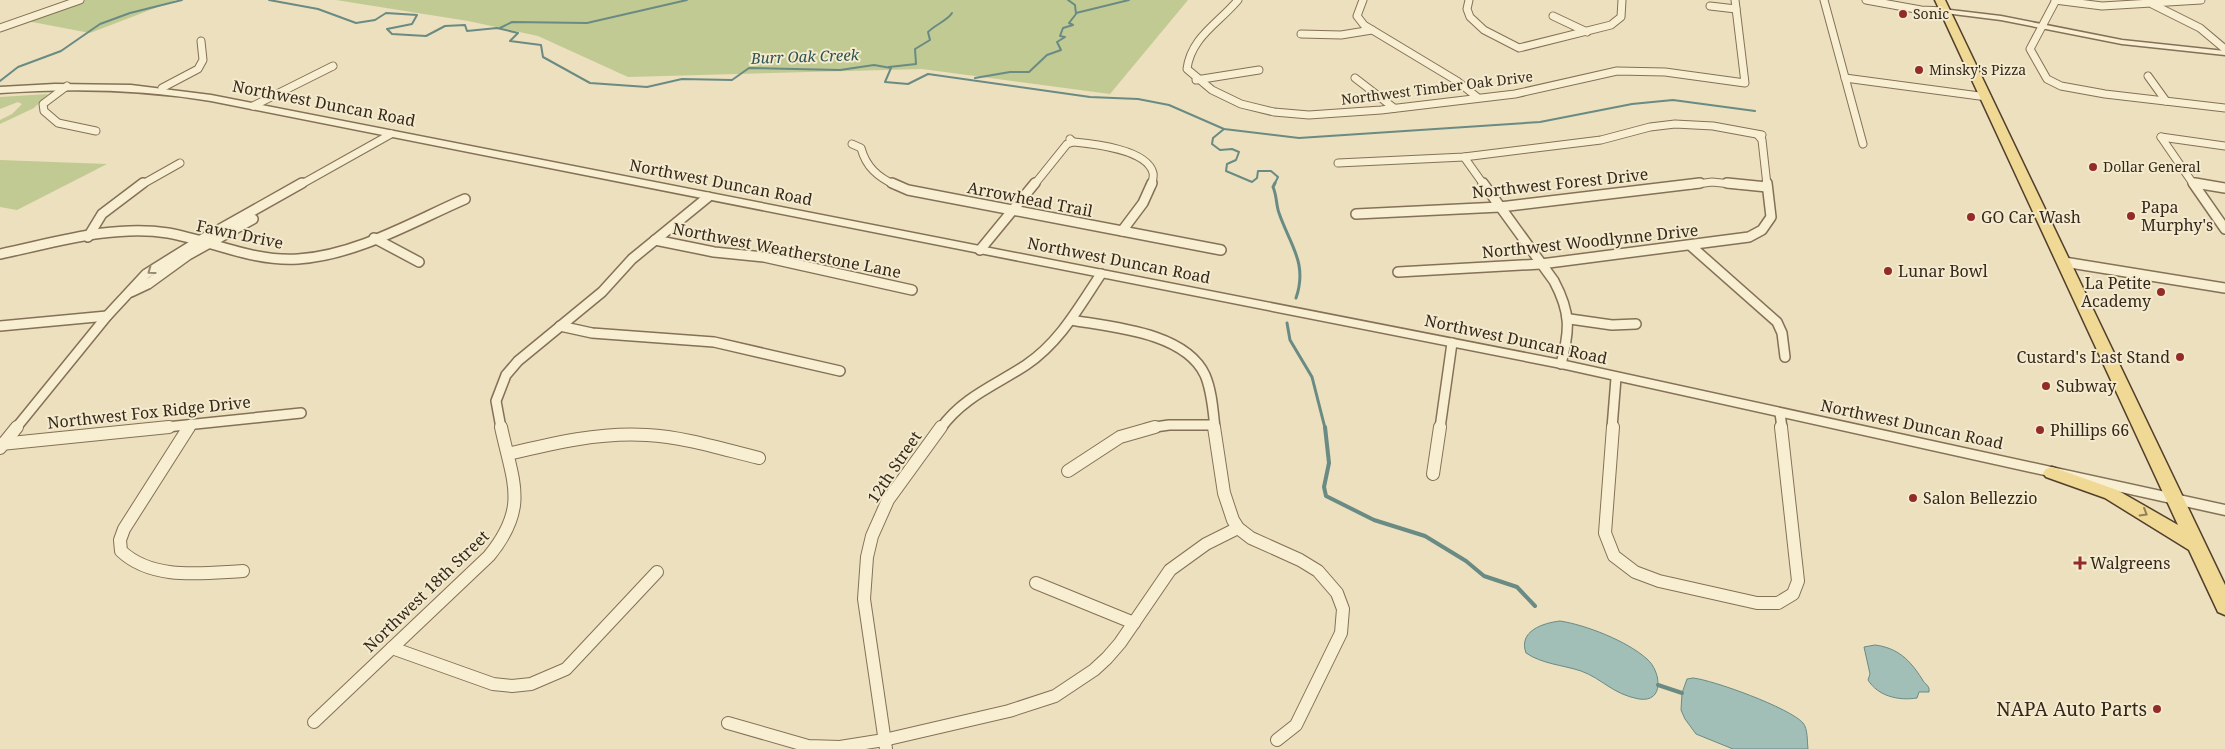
<svg xmlns="http://www.w3.org/2000/svg" width="2225" height="749" font-family="'Noto Serif',serif">
	<style>
		.green { fill: #c1ca93 }
		.water { fill: #a1beb7; stroke: #698b84 }
		.lines { fill: none; stroke-linecap: round; stroke-linejoin: round }
		.stream-far2 { stroke: #698b84; stroke-width: 2 }
		.stream-far1 { stroke: #698b84; stroke-width: 3 }
		.stream { stroke: #698b84; stroke-width: 4 }
		.minor-far2-casing { stroke: #847157; stroke-width: 9 }
		.minor-far1-casing { stroke: #847157; stroke-width: 12 }
		.minor-casing { stroke: #847157; stroke-width: 14 }
		.tertiary-casing { stroke: #847157; stroke-width: 3 }
		.primary-casing { stroke: #513f2c; stroke-width: 3 }
		.minor-far2 { stroke: #f8eed1; stroke-width: 7 }
		.minor-far1 { stroke: #f8eed1; stroke-width: 9 }
		.minor { stroke: #f8eed1; stroke-width: 12 }
		.tertiary { fill: #f8eed1; fill-rule: evenodd }
		.primary { fill: #f0d895; fill-rule: evenodd }
		.oneway { stroke: #968b76 }
		.oneway2 { stroke: #928058 }
		.poi-dot { fill: #912c29; stroke: #f4eacd; stroke-width: 2 }
		.labels { text-anchor: middle; stroke-width: 4; stroke-linejoin: round; paint-order: stroke }
		.far-poi-label { font-size: 14px; fill: #34281c; stroke: #f4eacd; text-anchor: start }
		.far-street-label { font-size: 14px; fill: #34281c; stroke: #f4eacd }
		.far-water-label { font-size: 15px; font-style: italic; fill: #2b5352; stroke: #f4eacd }
		.street-label { font-size: 16px; fill: #34281c; stroke: #f4eacd }
		.poi-label { font-size: 16px; fill: #34281c; stroke: #f4eacd; text-anchor: start }
		.near-poi-label { font-size: 19px; fill: #34281c; stroke: #f4eacd; text-anchor: end }
	</style>
	<rect width="100%" height="100%" fill="#ece0be"/>
	<g class="green">
		<polygon points="85,0 176,0 90,33 27,21"/>
		<polygon points="336,0 1188,0 1110,94 922,69 628,77 538,36 468,21"/>
		<polygon points="48,94 34,108 0,124 0,120 12,114 22,104 18,102 0,109 0,97"/>
		<polygon points="0,160 107,164 17,210 0,207"/>
	</g>
	<g class="water">
		<path d="M1560,621C1586,625 1627,641 1647,659C1661,671 1665,703 1639,699C1612,694 1603,679 1581,671C1563,665 1542,664 1526,653C1518,631 1543,623 1560,621Z"/>
		<path d="M1875,645C1898,648 1910,660 1922,679C1925,685 1930,685 1929,692H1919L1917,698C1898,701 1878,696 1868,680L1870,674L1864,647Z"/>
		<path d="M1693,678C1713,680 1790,708 1803,723C1808,729 1807,741 1808,749H1733L1696,734L1685,719L1681,710L1682,693L1687,679Z"/>
	</g>
	<g class="lines">
		<g class="stream-far2">
			<polyline points="269,0 318,9 356,23 375,20 386,13 417,15 412,24 387,29 392,34 426,36 445,26 465,25 467,31 497,28 518,33 510,41 541,45 543,57 590,83 647,87 682,79 732,80 749,68 840,70 874,65 891,68 885,82 908,84 928,74 1090,97 1138,99 1169,105 1224,129 1299,138 1540,122 1632,104 1673,100 1755,111"/>
			<polyline points="1076,13 1129,0"/>
			<polyline points="500,28 512,22 587,23 687,0"/>
			<path d="M889,67L916,64L915,49L930,40L928,32C935,25 948,20 952,13"/>
			<polyline points="975,78 1010,72 1029,72 1047,55 1061,50 1057,42 1065,37 1060,36 1063,28 1073,25 1069,23 1076,14 1075,5 1068,0"/>
			<polyline points="0,81 18,67 61,51 100,24 130,13 182,0"/>
			<polyline points="1224,129 1213,138 1212,144 1220,150 1232,149 1239,152 1236,160 1227,164 1226,171 1252,182 1257,178 1258,171 1271,171 1278,177 1274,185"/>
		</g>
		<g class="stream-far1">
			<path d="M1275,183L1273,187C1277,196 1276,205 1279,213C1290,245 1308,263 1296,298"/>
			<polyline points="1287,323 1290,340 1312,377 1325,428"/>
		</g>
		<g class="stream">
			<polyline points="1325,427 1329,463 1324,487 1326,496 1374,520 1425,536 1466,561 1484,576 1517,587 1535,606"/>
			<polyline points="1658,685 1682,693"/>
		</g>
		<g class="minor-far2-casing">
			<g id="minor-far2">
				<path d="M1238,0C1219,23 1191,37 1187,69L1212,90L1241,104L1274,112L1309,115L1381,110L1515,94L1617,71L1665,72L1745,83L1735,0"/>
				<polyline points="1363,0 1357,16 1364,25 1457,81 1477,97"/>
				<polyline points="1469,0 1467,9 1470,17 1484,30 1519,48 1611,25 1621,17 1622,0"/>
				<polyline points="1824,0 1863,144"/>
				<polyline points="1866,0 1921,10 1945,11"/>
				<polyline points="2055,0 2102,6 2201,0"/>
				<polyline points="2056,0 2030,49 2047,79 2061,86 2105,94 2225,108"/>
				<polyline points="2152,4 2200,28 2225,49"/>
				<polyline points="1710,6 1736,9"/>
				<polyline points="1553,16 1587,32"/>
				<polyline points="0,28 80,0"/>
				<polyline points="1301,34 1341,35 1372,30"/>
				<polyline points="2148,76 2166,101"/>
				<polyline points="1355,78 1394,108"/>
				<polyline points="1845,78 1987,97"/>
				<polyline points="1196,80 1259,70"/>
				<polyline points="67,86 43,104 44,111 58,123 96,131"/>
				<polyline points="162,88 198,69 203,60 201,41"/>
				<polyline points="253,106 333,66"/>
				<polyline points="1758,135 1762,140 1767,185"/>
				<polyline points="2161,137 2194,185"/>
				<polyline points="2161,137 2225,146"/>
				<path d="M1073,142C1093,144 1147,149 1153,173C1154,176 1152,181 1152,185"/>
				<path d="M852,144L861,148C866,167 878,177 895,185"/>
				<polyline points="1464,157 1484,185"/>
				<polyline points="1338,163 1464,157 1601,140 1650,127 1675,124 1713,126 1762,135"/>
				<polyline points="2193,183 2203,185"/>
				<polyline points="141,185 180,163"/>
				<polyline points="300,185 391,134"/>
				<polyline points="1034,185 1067,144 1073,142 1070,139"/>
				<polyline points="1690,185 1712,182 1741,185"/>
			</g>
		</g>
		<g class="minor-far1-casing">
			<g id="minor-far1">
				<polyline points="892,183 908,190 1221,250"/>
				<path d="M1483,183L1554,281C1571,313 1570,330 1561,364"/>
				<polyline points="1727,183 1767,187"/>
				<polyline points="2193,183 2225,229"/>
				<polyline points="2195,183 2225,188"/>
				<polyline points="1356,214 1500,207 1700,183"/>
				<polyline points="1122,231 1143,203 1152,183"/>
				<polyline points="88,237 102,214 143,183"/>
				<polyline points="374,238 419,262"/>
				<polyline points="655,240 714,252 764,257 912,290"/>
				<polyline points="1691,246 1777,322 1782,333 1785,357"/>
				<polyline points="980,250 1035,183"/>
				<path d="M0,254C54,243 113,224 168,233C212,241 253,262 298,259C357,255 412,222 465,199"/>
				<polyline points="2064,262 2225,288"/>
				<polyline points="1398,272 1541,264 1749,237 1762,230 1771,217 1767,183"/>
				<polyline points="131,292 148,284 188,255 253,219"/>
				<polyline points="1570,319 1612,325 1636,324"/>
				<path d="M1071,320C1111,327 1185,332 1205,375C1212,391 1213,411 1215,428"/>
				<polyline points="0,326 107,316"/>
				<polyline points="560,326 592,333 714,342 840,371"/>
				<polyline points="1780,413 1782,428"/>
				<polyline points="16,428 107,316 146,274 199,241 302,183"/>
				<polyline points="157,428 301,413"/>
				<polyline points="189,428 191,424"/>
				<polyline points="501,428 496,401 506,375 518,361 602,292 632,259 708,197"/>
				<path d="M941,428C963,397 996,385 1026,365C1060,342 1079,307 1101,274"/>
				<polyline points="1148,428 1169,425 1214,425"/>
				<polyline points="1440,428 1452,343"/>
				<polyline points="1612,428 1616,378"/>
			</g>
		</g>
		<g class="minor-casing">
			<g id="minor">
				<path d="M189,427L124,529L120,540L121,551C153,581 203,573 243,571"/>
				<polyline points="1214,427 1224,493 1233,520 1238,528 1251,538 1300,560 1318,571 1337,593 1343,609 1341,633 1296,725 1277,740"/>
				<polyline points="1613,427 1605,533 1614,556 1635,572 1659,581 1757,603 1778,603 1793,594 1798,581 1781,427"/>
				<polyline points="1,444 169,427"/>
				<polyline points="0,448 17,427"/>
				<path d="M508,454C554,443 600,432 647,435C685,437 722,449 759,458"/>
				<polyline points="1068,471 1120,437 1155,427"/>
				<polyline points="1433,474 1440,427"/>
				<polyline points="1036,583 1134,623"/>
				<polyline points="392,648 493,684 512,686 531,684 566,669 657,572"/>
				<path d="M314,722L489,556C529,507 513,483 501,427"/>
				<polyline points="728,723 808,746 840,747 884,740 1009,711 1055,696 1094,670 1107,658 1120,643 1170,570 1206,544 1238,528"/>
				<polyline points="886,749 864,599 867,557 872,536 888,500 941,427"/>
			</g>
		</g>
		<g class="tertiary-casing">
			<g id="tertiary">
				<polygon points="1942,9 2001,16 2122,40 2225,51 2225,55 2122,44 2001,20 1945,13 1941,11"/>
				<path d="M55,84L131,85L211,95L1561,360L2225,505V515L1561,368L211,101C140,89 71,88 0,93V87Z"/>
			</g>
		</g>
		<g class="primary-casing">
			<polygon id="primary" points="1935,0 1945,0 2225,585 2225,615 2218,612 2189,550 2105,498 2046,477 2043,473 2046,469 2052,467 2117,490 2178,525"/>
		</g>
		<use href="#minor-far2" class="minor-far2"/>
		<use href="#minor-far1" class="minor-far1"/>
		<use href="#minor" class="minor"/>
		<use href="#tertiary" class="tertiary"/>
		<use href="#primary" class="primary"/>
	</g>
	<defs><path id="oneway-chevron" d="M-2-3.5L2.5 0L-2 3.5" fill="none" stroke-width="1.6" stroke-linecap="round" stroke-linejoin="round" transform="scale(1.25)"/></defs>
	<use class="oneway" href="#oneway-chevron" transform="translate(151 271) rotate(144)"/>
	<use class="oneway2" href="#oneway-chevron" transform="translate(2144 513) rotate(31)"/>
	<g class="poi-dot">
		<circle cx="1903" cy="14" r="5"/>
		<circle cx="1919" cy="70" r="5"/>
		<circle cx="2093" cy="167" r="5"/>
		<circle cx="2131" cy="216" r="5"/>
		<circle cx="1971" cy="217" r="5"/>
		<circle cx="1888" cy="271" r="5"/>
		<circle cx="2161" cy="292" r="5"/>
		<circle cx="2180" cy="357" r="5"/>
		<circle cx="2046" cy="386" r="5"/>
		<circle cx="2040" cy="430" r="5"/>
		<circle cx="1913" cy="498" r="5"/>
		<path d="M2077.5 555.5h5v5h5v5h-5v5h-5v-5h-5v-5h5z"/>
		<circle cx="2157" cy="709" r="5"/>
	</g>
	<g class="labels">
		<g class="far-poi-label">
			<text x="1913" y="19">Sonic</text>
			<text x="1929" y="75">Minsky's Pizza</text>
			<text x="2103" y="172">Dollar General</text>
		</g>
		<g class="far-street-label">
			<text transform="translate(1437 88) rotate(-7)" y="5">Northwest Timber Oak Drive</text>
		</g>
		<g class="far-water-label">
			<text transform="translate(805 57) rotate(-2)" y="5">Burr Oak Creek</text>
		</g>
		<g class="street-label">
			<text transform="translate(324 103) rotate(11)" y="6">Northwest Duncan Road</text>
			<text transform="translate(721 182) rotate(11)" y="6">Northwest Duncan Road</text>
			<text transform="translate(1560 183) rotate(-6)" y="6">Northwest Forest Drive</text>
			<text transform="translate(1030 199) rotate(11)" y="6">Arrowhead Trail</text>
			<text transform="translate(240 234) rotate(12)" y="6">Fawn Drive</text>
			<text transform="translate(1590 241) rotate(-6)" y="6">Northwest Woodlynne Drive</text>
			<text transform="translate(787 250) rotate(11)" y="6">Northwest Weatherstone Lane</text>
			<text transform="translate(1119 260) rotate(11)" y="6">Northwest Duncan Road</text>
			<text transform="translate(1516 339) rotate(12)" y="6">Northwest Duncan Road</text>
			<text transform="translate(149 412) rotate(-6)" y="6">Northwest Fox Ridge Drive</text>
			<text transform="translate(1912 424) rotate(12)" y="6">Northwest Duncan Road</text>
			<text transform="translate(894 467) rotate(-56)" y="6">12th Street</text>
			<text transform="translate(426 591) rotate(-44)" y="6">Northwest 18th Street</text>
		</g>
		<g class="poi-label">
			<text x="2141" y="213">Papa<tspan x="2141" dy="18">Murphy's</tspan></text>
			<text x="1981" y="223">GO Car Wash</text>
			<text x="1898" y="277">Lunar Bowl</text>
			<text x="2151" y="289" text-anchor="end">La Petite<tspan x="2151" dy="18">Academy</tspan></text>
			<text x="2170" y="363" text-anchor="end">Custard's Last Stand</text>
			<text x="2056" y="392">Subway</text>
			<text x="2050" y="436">Phillips 66</text>
			<text x="1923" y="504">Salon Bellezzio</text>
			<text x="2090" y="569">Walgreens</text>
		</g>
		<g class="near-poi-label">
			<text x="2147" y="716">NAPA Auto Parts</text>
		</g>
	</g>
</svg>
